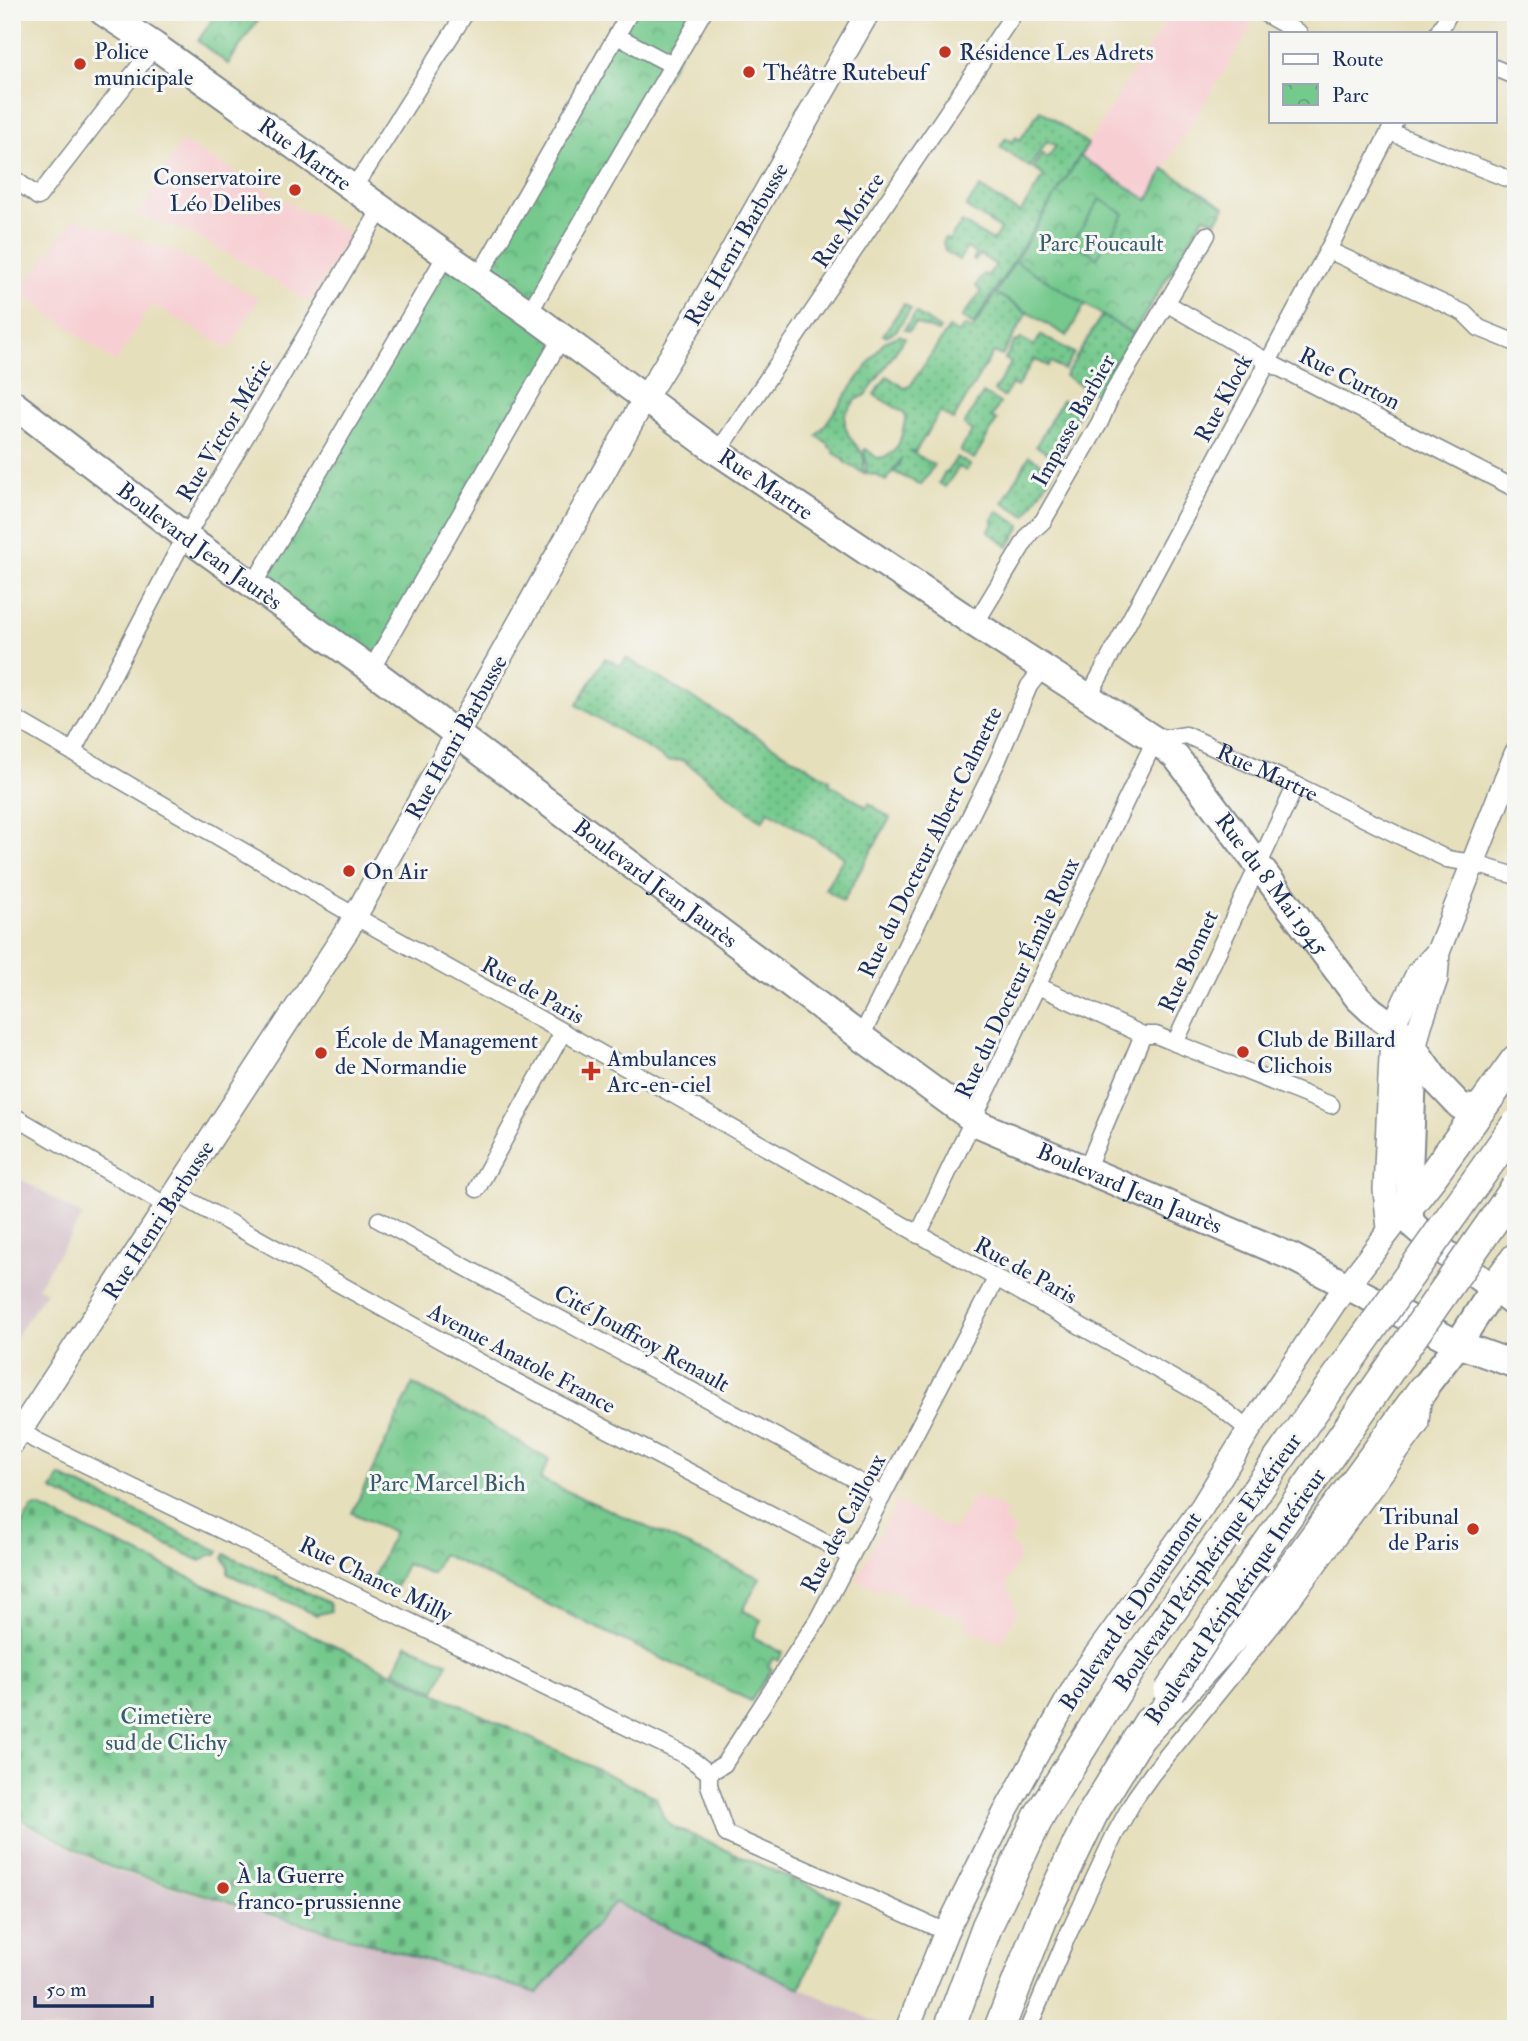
<svg xmlns="http://www.w3.org/2000/svg" width="1528" height="2041" font-family="'IM FELL Double Pica',serif">
	<style>
		.built { fill: #f7cfd3 }
		.railway { fill: #d2bdc7 }
		.grass { fill: url(#grass-dots); stroke: #487c76; stroke-width: 2 }
		.cemetery { fill: url(#cemetery-stones); stroke: #487c76; stroke-width: 2 }
		.park { fill: url(#park-crowns); stroke: #487c76; stroke-width: 2 }
		.pitch { fill: #74c98d; stroke: #487c76; stroke-width: 2 }
		.lines { fill: none; stroke-linecap: round; stroke-linejoin: round }
		.street-casing { stroke: #80878c; stroke-width: 19 }
		.secondary-casing { stroke: #80878c; stroke-width: 26 }
		.primary-casing { stroke: #80878c; stroke-width: 30 }
		.highway-casing { stroke: #80878c; stroke-width: 33 }
		.street { stroke: #fff; stroke-width: 16 }
		.secondary { stroke: #fff; stroke-width: 23 }
		.primary { stroke: #fff; stroke-width: 26 }
		.highway { stroke: #fff; stroke-width: 30 }
		.highway-bridge-casing { stroke: #80878c; stroke-width: 33; stroke-linecap: butt }
		.highway-bridge { stroke: #fff; stroke-width: 30 }
		.poi-dot { fill: #c8321e; stroke: #f6f6f2; stroke-width: 2.5 }
		.labels { text-anchor: middle; stroke-width: 6; stroke-linejoin: round; paint-order: stroke }
		.poi-label { font-size: 23px; fill: #1b2f5e; stroke: #f6f6f2; text-anchor: start }
		.street-label { font-size: 23px; fill: #1b2f5e; stroke: #f6f6f2 }
		.park-label { font-size: 23px; fill: #365d6c; stroke: #f6f6f2 }
	</style>
	<defs>
		<pattern id="grass-dots" width="8" height="8" patternUnits="userSpaceOnUse" patternTransform="scale(1.75)"><rect width="8" height="8" fill="#74c98d"/><path d="M2 2h.1M6 6h.1" fill="none" stroke="#5ea476" stroke-width="1.8" stroke-linecap="round"/></pattern>
		<pattern id="cemetery-stones" width="16" height="16" patternUnits="userSpaceOnUse" patternTransform="scale(1.75)"><rect width="16" height="16" fill="#74c98d"/><path d="M2 7V4a2 2 0 0 1 4 0v3zM10 15v-3a2 2 0 0 1 4 0v3z" fill="#5ea476"/></pattern>
		<pattern id="park-crowns" width="20" height="18" patternUnits="userSpaceOnUse" patternTransform="scale(1.75)"><rect width="20" height="18" fill="#74c98d"/><path d="M2 6a3 3 0 1 1 6 0M12 15a3 3 0 1 1 6 0" fill="none" stroke="#5ea476"/></pattern>
	</defs>
	<rect width="100%" height="100%" fill="#f6f6f2"/>
	<filter id="ink" filterUnits="userSpaceOnUse"><feTurbulence type="fractalNoise" baseFrequency=".0143" numOctaves="2"/><feDisplacementMap in="SourceGraphic" scale="14" xChannelSelector="R" yChannelSelector="G"/><feConvolveMatrix kernelMatrix="1 2 1 2 8 2 1 2 1" color-interpolation-filters="sRGB"/></filter>
	<filter id="wash" filterUnits="userSpaceOnUse"><feTurbulence type="fractalNoise" baseFrequency=".00686" numOctaves="4" result="noise"/><feDisplacementMap in="SourceGraphic" scale="28" xChannelSelector="R" yChannelSelector="G"/><feGaussianBlur stdDeviation="1.57" result="paint"/><feColorMatrix in="noise" values="0 0 0 0 0 0 0 0 0 0 0 0 0 0 0 0 0 1.4 0 .05"/><feComposite in="paint" operator="in"/></filter>
	<g filter="url(#wash)">
		<rect width="100%" height="100%" fill="#e6dfbb"/>
		<g class="built">
			<polygon points="1171,12 1230,12 1253,25 1177,147 1148,200 1080,156"/>
			<polygon points="182,141 308,214 311,211 350,234 313,297 305,299 192,233 138,215"/>
			<polygon points="75,218 181,254 259,299 229,349 151,304 116,363 20,291"/>
			<polygon points="974,1495 984,1501 986,1499 1008,1511 1003,1521 1016,1529 1009,1543 1021,1553 1007,1583 1017,1613 1000,1643 965,1627 968,1621 919,1601 916,1606 905,1601 906,1597 882,1587 880,1590 856,1580 897,1502 954,1530"/>
		</g>
		<g class="railway">
			<polygon points="12,1174 83,1216 38,1286 46,1292 12,1342"/>
			<polygon points="12,1818 111,1870 538,1993 615,1901 652,1921 887,2027 12,2029"/>
		</g>
		<g class="grass">
			<polygon points="1040,110 1088,144 973,325 962,317 981,292 976,286 984,274 987,276 996,265 980,255 975,261 973,260 976,254 967,248 959,260 945,251 943,241 945,238 949,240 962,222 993,241 1000,229 966,207 980,187 1020,213 1044,176 1033,168 1042,154 1047,158 1056,146 1047,141 1030,167 1000,147 1006,138 1012,142 1016,137 1020,140"/>
			<path d="M996,293L1027,313L1002,356L993,352L953,420L940,412L915,452L909,450L934,465L921,485L894,472L902,458L886,481L874,474L872,475L866,472L864,474L867,466L864,450L866,449L877,458C901,457 901,436 906,417L903,412L874,395L887,376L904,388L910,386L949,328L958,334L964,326L972,330Z"/>
			<polygon points="904,304 911,309 896,331 886,336 883,335"/>
			<polygon points="916,313 940,329 938,332 915,323 909,331 904,329"/>
			<polygon points="1102,315 1133,334 1095,394 1065,376"/>
			<path d="M900,335L905,338L866,395L856,400L845,414C845,420 844,426 847,431C853,449 870,449 862,472L844,462V459L834,453V450L829,447V444L817,436L884,342Z"/>
			<polygon points="1041,335 1074,353 1064,370 1051,362 1048,366 1034,359 1017,387 1012,384 1004,397 994,391 1011,363 1005,359 1015,341 1018,342 1021,338 1034,346"/>
			<polygon points="983,393 1000,403 992,417 997,420 974,459 960,451 972,431 964,425"/>
			<polygon points="1062,400 1081,411 1068,432 1073,435 1059,460 1036,446"/>
			<polygon points="1029,456 1054,470 1026,516 1003,502"/>
			<polygon points="957,457 970,465 966,471 959,467 945,487 939,483 945,472 947,472"/>
			<polygon points="997,511 1021,526 1008,547 988,531 994,523 992,520"/>
			<polygon points="605,658 621,666 626,658 830,780 828,783 867,807 869,803 890,818 843,901 825,889 844,857 769,811 762,821 683,760 668,761 577,705"/>
			<polygon points="60,1476 219,1551 217,1555 209,1555 201,1561 52,1490"/>
			<polygon points="225,1554 329,1603 331,1611 316,1615 228,1574 228,1566 223,1558"/>
		</g>
		<polygon class="cemetery" points="39,1507 656,1797 663,1816 671,1826 839,1899 800,1988 652,1921 615,1902 538,1993 110,1867 12,1815 12,1541 32,1508"/>
		<g class="park">
			<polygon points="215,12 263,12 228,64 198,41 216,14"/>
			<polygon points="630,12 703,12 530,312 562,337 371,670 253,585 446,255 477,277"/>
			<polygon points="1080,156 1148,200 1164,169 1225,207 1216,221 1204,217 1133,334 1015,261"/>
			<polygon points="413,1384 483,1421 549,1460 540,1479 760,1578 743,1610 761,1620 753,1637 783,1653 778,1661 773,1658 768,1666 772,1669 751,1701 442,1554 432,1574 406,1564 392,1595 370,1585 394,1532 352,1513"/>
		</g>
		<g class="pitch">
			<polygon points="1100,199 1124,214 1097,257 1073,242"/>
			<polygon points="1015,261 1085,304 1067,336 996,293"/>
			<polygon points="407,1644 448,1663 435,1691 394,1671"/>
		</g>
	</g>
	<g filter="url(#ink)">
		<g class="lines">
			<g class="street-casing">
				<g id="street">
					<polyline points="1262,12 1299,33"/>
					<polyline points="1438,33 1450,12"/>
					<polyline points="617,36 672,65"/>
					<polyline points="1495,68 1516,77"/>
					<polyline points="1390,132 1516,182"/>
					<polyline points="12,177 38,197 155,46"/>
					<polyline points="352,188 367,168 466,12"/>
					<polyline points="1328,250 1464,313 1479,328 1516,343"/>
					<polyline points="478,278 630,12"/>
					<polyline points="1166,303 1268,362 1516,489"/>
					<polyline points="529,313 703,12"/>
					<polyline points="718,452 1015,12"/>
					<polyline points="253,585 446,255"/>
					<polyline points="975,624 1030,533 1043,521 1100,422 1111,396 1207,235"/>
					<polyline points="371,670 562,337"/>
					<polyline points="1089,696 1328,250 1395,121"/>
					<polyline points="12,717 367,923 563,1032 1211,1400 1249,1430"/>
					<polyline points="73,751 178,550 381,209"/>
					<polyline points="1296,785 1175,1043 1331,1105"/>
					<polyline points="1038,986 1143,1035 1156,1035 1175,1043"/>
					<polyline points="861,1037 997,762 1029,686 1043,668"/>
					<polyline points="12,1115 167,1206"/>
					<polyline points="1086,1170 1143,1035"/>
					<polyline points="477,1189 563,1032"/>
					<polyline points="176,1193 501,1374 851,1556"/>
					<polyline points="379,1220 872,1489 882,1497"/>
					<path id="s1" d="M918,1235L1155,740L1186,735L1296,785L1447,859L1472,863L1516,876"/>
					<polyline points="20,1430 35,1440 687,1756 709,1773"/>
					<polyline points="709,1773 724,1764 818,1619 996,1279"/>
					<polyline points="709,1773 709,1785 726,1834 946,1932"/>
					<polyline points="1028,2029 1065,1941 1115,1834 1135,1798 1152,1774 1289,1605 1420,1426 1423,1396"/>
				</g>
			</g>
			<g class="secondary-casing">
				<g id="secondary">
					<polyline points="1414,1050 1420,1025 1436,979 1438,952 1516,754"/>
					<polyline points="1389,1229 1385,1190 1392,1034 1393,1026 1418,973 1438,952"/>
					<polyline points="12,1443 348,929 645,398 690,325 868,12"/>
					<polyline points="907,2029 946,1932 1005,1812 1080,1677 1202,1507 1249,1430 1334,1303 1410,1204"/>
				</g>
			</g>
			<g class="primary-casing">
				<g id="primary">
					<path id="s2" d="M103,12L155,46L446,255L529,313L718,452L975,624L1155,740L1176,757L1201,789L1358,998L1372,1011L1404,1034L1438,1083L1460,1106L1469,1108L1482,1107"/>
					<path id="s3" d="M12,403L186,537L362,663L861,1037L981,1125L1292,1257L1458,1344L1516,1365"/>
					<polyline points="1414,1050 1409,1172 1410,1220 1415,1227 1447,1254 1516,1305"/>
					<polyline points="1423,1389 1458,1344 1494,1288"/>
				</g>
			</g>
			<g class="highway-casing">
				<g id="highway">
					<polyline points="1410,1204 1432,1176 1516,1060"/>
					<polyline points="1494,1288 1516,1258"/>
					<polyline points="1138,1739 1256,1613 1281,1583 1423,1389"/>
					<polyline points="949,2029 987,1926 1040,1814 1131,1668"/>
					<polyline points="999,2029 1042,1919 1093,1813 1149,1722"/>
				</g>
			</g>
			<use href="#street" class="street"/>
			<use href="#secondary" class="secondary"/>
			<use href="#primary" class="primary"/>
			<use href="#highway" class="highway"/>
			<g class="highway-bridge-casing">
				<g id="highway-bridge">
					<polyline points="1131,1668 1516,1125"/>
					<polyline points="1169,1692 1233,1594 1516,1188"/>
				</g>
			</g>
			<use href="#highway-bridge" class="highway-bridge"/>
		</g>
	</g>
	<g class="poi-dot">
		<circle cx="945" cy="52" r="7"/>
		<circle cx="80" cy="64" r="7"/>
		<circle cx="749" cy="72" r="7"/>
		<circle cx="295" cy="190" r="7"/>
		<circle cx="349" cy="871" r="7"/>
		<circle cx="1243" cy="1052" r="7"/>
		<circle cx="321" cy="1053" r="7"/>
		<path d="M587.5 1060.5h7v7h7v7h-7v7h-7v-7h-7v-7h7z"/>
		<circle cx="1473" cy="1529" r="7"/>
		<circle cx="223" cy="1888" r="7"/>
	</g>
	<g class="labels">
		<g class="poi-label">
			<text x="94" y="59">Police<tspan x="94" dy="26">municipale</tspan></text>
			<text x="959" y="60">Résidence Les Adrets</text>
			<text x="763" y="80">Théâtre Rutebeuf</text>
			<text x="281" y="185" text-anchor="end">Conservatoire<tspan x="281" dy="26">Léo Delibes</tspan></text>
			<text x="363" y="879">On Air</text>
			<text x="1257" y="1047">Club de Billard<tspan x="1257" dy="26">Clichois</tspan></text>
			<text x="335" y="1048">École de Management<tspan x="335" dy="26">de Normandie</tspan></text>
			<text x="607" y="1066">Ambulances<tspan x="607" dy="26">Arc-en-ciel</tspan></text>
			<text x="1459" y="1524" text-anchor="end">Tribunal<tspan x="1459" dy="26">de Paris</tspan></text>
			<text x="237" y="1883">À la Guerre<tspan x="237" dy="26">franco-prussienne</tspan></text>
		</g>
		<g class="street-label">
			<text dy="8" stroke="none"><textPath href="#s2" startOffset="247">Rue Martre</textPath></text>
			<text transform="translate(848 220) rotate(-56)" y="8">Rue Morice</text>
			<text transform="translate(736 244) rotate(-60)" y="8">Rue Henri Barbusse</text>
			<text transform="translate(1350 378) rotate(27)" y="8">Rue Curton</text>
			<text transform="translate(1223 398) rotate(-62)" y="8">Rue Klock</text>
			<text transform="translate(1073 420) rotate(-61)" y="8">Impasse Barbier</text>
			<text transform="translate(224 430) rotate(-59)" y="8">Rue Victor Méric</text>
			<text dy="8" stroke="none"><textPath href="#s2" startOffset="814">Rue Martre</textPath></text>
			<text dy="8" stroke="none"><textPath href="#s3" startOffset="236">Boulevard Jean Jaurès</textPath></text>
			<text transform="translate(456 737) rotate(-61)" y="8">Rue Henri Barbusse</text>
			<text dy="8" stroke="none"><textPath href="#s1" startOffset="670">Rue Martre</textPath></text>
			<text transform="translate(930 842) rotate(-64)" y="8">Rue du Docteur Albert Calmette</text>
			<text dy="8" stroke="none"><textPath href="#s3" startOffset="803">Boulevard Jean Jaurès</textPath></text>
			<text dy="8" stroke="none"><textPath href="#s2" startOffset="1466">Rue du 8 Mai 1945</textPath></text>
			<text transform="translate(1188 961) rotate(-65)" y="8">Rue Bonnet</text>
			<text transform="translate(1017 978) rotate(-65)" y="8">Rue du Docteur Émile Roux</text>
			<text transform="translate(533 990) rotate(29)" y="8">Rue de Paris</text>
			<text dy="8" stroke="none"><textPath href="#s3" startOffset="1370">Boulevard Jean Jaurès</textPath></text>
			<text transform="translate(158 1220) rotate(-57)" y="8">Rue Henri Barbusse</text>
			<text transform="translate(1026 1270) rotate(29)" y="8">Rue de Paris</text>
			<text transform="translate(642 1338) rotate(29)" y="8">Cité Jouffroy Renault</text>
			<text transform="translate(522 1358) rotate(28)" y="8">Avenue Anatole France</text>
			<text transform="translate(843 1523) rotate(-62)" y="8">Rue des Cailloux</text>
			<text transform="translate(1207 1562) rotate(-55)" y="8">Boulevard Périphérique Extérieur</text>
			<text transform="translate(376 1579) rotate(26)" y="8">Rue Chance Milly</text>
			<text transform="translate(1235 1596) rotate(-56)" y="8">Boulevard Périphérique Intérieur</text>
			<text transform="translate(1130 1611) rotate(-56)" y="8">Boulevard de Douaumont</text>
		</g>
		<g class="park-label">
			<text x="1101" y="251">Parc Foucault</text>
			<text x="447" y="1491">Parc Marcel Bich</text>
			<text x="166" y="1724">Cimetière<tspan x="166" dy="26">sud de Clichy</tspan></text>
		</g>
	</g>
	<rect width="1528" height="2041" fill="none" stroke="#f6f6f2" stroke-width="42"/>
	<rect x="1269" y="32" width="228" height="91" fill="#f6f6f2" stroke="#9ea6b7" stroke-width="2"/>
	<rect x="1283" y="54" width="35" height="10" fill="#ffffff" stroke="#9ea6b7" stroke-width="2"/>
	<text x="1332" y="66" font-size="21" fill="#1b2f5e">Route</text>
	<rect x="1283" y="84" width="35" height="21" fill="url(#park-crowns)" stroke="#9ea6b7" stroke-width="2"/>
	<text x="1332" y="102" font-size="21" fill="#1b2f5e">Parc</text>
	<path d="M35 1996v10h117v-10" fill="none" stroke="#1b2f5e" stroke-width="3.5"/>
	<text x="46" y="1996" font-size="21" fill="#1b2f5e" stroke="#f6f6f2" stroke-width="5" paint-order="stroke">50 m</text>
</svg>
